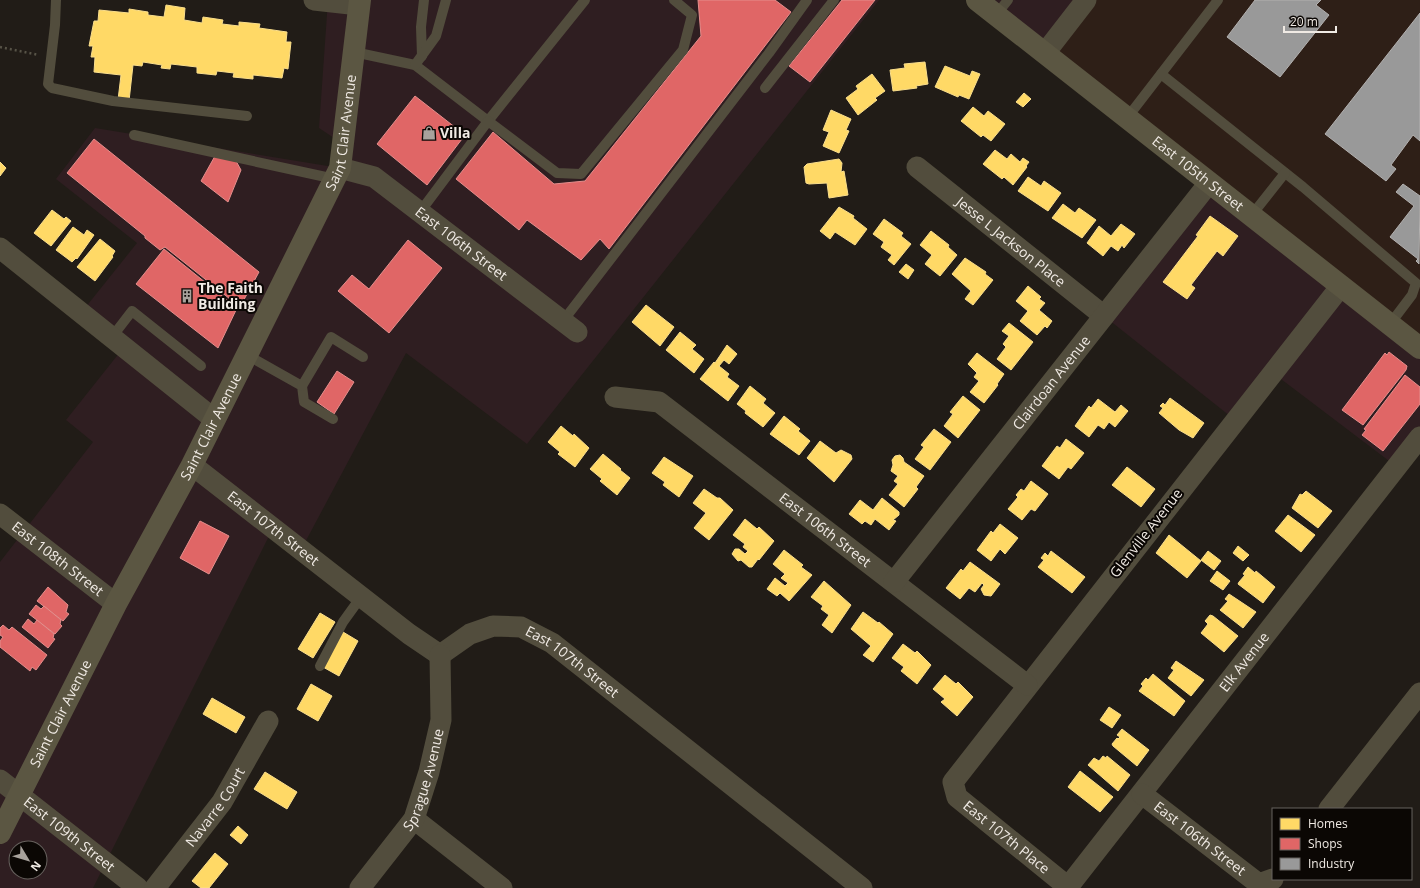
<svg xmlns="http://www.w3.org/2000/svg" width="1420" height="888" font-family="'Open Sans',sans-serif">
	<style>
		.commercial { fill: #2f1e21; fill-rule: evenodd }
		.industrial { fill: #2e1f17 }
		.homes { fill: #ffd966; stroke: #fade8c }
		.shops { fill: #e06666; stroke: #e58e8c }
		.industry { fill: #999; stroke: #b3b1b0 }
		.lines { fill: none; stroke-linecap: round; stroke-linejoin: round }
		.path { stroke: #575347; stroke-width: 2.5; stroke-dasharray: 2 3; stroke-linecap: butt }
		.lane { stroke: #524d3d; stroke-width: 10 }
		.street { stroke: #524d3d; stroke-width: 21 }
		.secondary { stroke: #5b5642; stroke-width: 22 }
		.labels { text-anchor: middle; stroke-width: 4; stroke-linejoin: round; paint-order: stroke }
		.street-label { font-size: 14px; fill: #f0eae4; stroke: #0b0704 }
		.poi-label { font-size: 14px; font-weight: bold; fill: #f0eae4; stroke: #0b0704; text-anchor: start }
	</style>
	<rect width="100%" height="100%" fill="#211c17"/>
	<g class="commercial">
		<path d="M328,0H879L527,444L406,353L301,550L273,528L93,888H0V562L93,442L66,420L124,347L81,313L137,243L56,179L95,128L340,168L343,144L319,128ZM16,848H40V872H16Z"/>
		<polygon points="977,0 1086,0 1045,53"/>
		<polygon points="1209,183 1420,348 1420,446 1397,467 1273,373 1235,420 1104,316"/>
	</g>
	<polygon class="industrial" points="1086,0 1420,0 1420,348 1045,53"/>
	<g class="homes">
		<polygon points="166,5 185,8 184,20 202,23 203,17 223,20 222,24 239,26 239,22 260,24 259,28 287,32 286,42 291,42 288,69 284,68 282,78 253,75 253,79 233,77 234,73 217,71 216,75 197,73 197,67 171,64 170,69 161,68 162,65 143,62 142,66 133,65 129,101 118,100 121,75 94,72 95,57 91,57 93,46 89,46 94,21 98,21 99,10 129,13 129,9 148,12 148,15 164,17"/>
		<polygon points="925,62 928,84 916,86 917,88 893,91 890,70 905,68 904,64"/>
		<polygon points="945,66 970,76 972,71 980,74 969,99 959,95 958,97 935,87"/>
		<polygon points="872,74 885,91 875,98 877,100 858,115 846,98 858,89 856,86"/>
		<polygon points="1024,93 1031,99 1023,107 1016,102"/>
		<polygon points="973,107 984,116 988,111 1005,124 991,141 983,135 981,137 961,121"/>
		<polygon points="831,110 851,119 846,130 849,131 839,153 823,146 829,132 823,130"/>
		<polygon points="995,150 1007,159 1011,154 1020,162 1023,158 1029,162 1026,166 1027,167 1013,185 1004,177 1002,179 983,164"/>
		<polygon points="839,159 842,163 841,172 844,171 848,195 829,198 827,183 809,184 806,183 804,167 807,164"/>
		<polygon points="0,162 6,168 0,176"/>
		<polygon points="1028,177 1041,186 1044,181 1061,193 1048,211 1018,191"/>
		<polygon points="1063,204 1075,213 1079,208 1096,220 1082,238 1052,218"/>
		<polygon points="839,207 854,216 853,218 867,229 855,245 835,232 830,239 820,231"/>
		<polygon points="52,210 64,219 66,217 71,221 51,246 34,233"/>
		<polygon points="1210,216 1238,236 1223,256 1217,251 1191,285 1195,288 1187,299 1163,282 1198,236 1196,235"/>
		<polygon points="884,219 903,233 901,236 911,244 894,265 888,260 892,255 881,247 884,242 873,234"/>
		<polygon points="1121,224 1135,234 1124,248 1122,245 1118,251 1111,246 1103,256 1087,243 1099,226 1111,236"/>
		<polygon points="73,227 84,235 87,230 94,235 77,259 76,258 72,262 56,250"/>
		<polygon points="931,231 949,245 948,247 957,255 940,276 925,264 932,255 920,245"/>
		<polygon points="100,239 115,251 112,256 113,257 95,281 77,267"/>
		<polygon points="965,258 986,272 985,274 993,280 973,305 965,299 971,291 952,274"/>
		<polygon points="906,264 914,270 908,279 899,272"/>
		<polygon points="1028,286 1041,297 1039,299 1045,303 1039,310 1052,321 1047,328 1045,326 1037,335 1020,321 1028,311 1016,301"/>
		<polygon points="646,305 674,327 660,346 632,322"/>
		<polygon points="1009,323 1033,342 1011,370 997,359 1006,347 1003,344 1009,336 1002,331"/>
		<polygon points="680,332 696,345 692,349 704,359 694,373 666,350"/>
		<polygon points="727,345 737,354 729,364 724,360 719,366 729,374 727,377 739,386 728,401 700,379 714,362 715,363"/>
		<polygon points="977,353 1004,374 997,384 998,385 984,403 970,392 979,381 974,377 977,373 968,364"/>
		<polygon points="750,386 766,399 763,403 775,413 763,427 745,413 746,411 737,404"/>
		<polygon points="963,396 980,410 958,438 944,426 953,414 950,412"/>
		<polygon points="1170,398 1204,423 1193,438 1179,430 1159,413 1163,408 1160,406 1163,403 1165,405"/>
		<polygon points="1098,399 1115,412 1121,405 1128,411 1115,427 1109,422 1104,429 1098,425 1089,437 1075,426 1089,406 1091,408"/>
		<polygon points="784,416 800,429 798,431 810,441 799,455 770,434"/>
		<polygon points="561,426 573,436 574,434 589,448 575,467 558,454 560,452 548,442"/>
		<polygon points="934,429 951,442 930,470 915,459 924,447 921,445"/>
		<polygon points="1066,439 1084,453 1071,469 1068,467 1059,479 1042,466 1057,446 1060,448"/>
		<polygon points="820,441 836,453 841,450 851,455 852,459 834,482 807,458"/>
		<polygon points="603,454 621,469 620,470 630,478 617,495 600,481 602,479 590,469"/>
		<polygon points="900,455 903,458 904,462 924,476 916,487 918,489 904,507 889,495 898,484 894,481 898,476 891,471 893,465 892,460 895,456"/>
		<polygon points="664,457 693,476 679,497 663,485 665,482 652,473"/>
		<polygon points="1127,467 1155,489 1141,507 1112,485"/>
		<polygon points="1031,481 1048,494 1035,511 1031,509 1022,520 1008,509 1018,497 1016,495 1021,489 1024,491"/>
		<polygon points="704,489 717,498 720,498 733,510 709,540 694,528 706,513 693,503"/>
		<polygon points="1306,491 1332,511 1318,528 1292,508 1300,494 1302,495"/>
		<polygon points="882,498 899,512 899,515 893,520 896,521 889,530 875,519 871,525 865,521 862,524 849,514 860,500 873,510"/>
		<polygon points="1288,515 1315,535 1301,552 1275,531"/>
		<polygon points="745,519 757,529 759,527 774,541 759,560 758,559 752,567 749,567 741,560 738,561 732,554 735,549 739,549 745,554 748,551 743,547 745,544 733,535"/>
		<polygon points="1000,524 1018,538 1005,554 1000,549 991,561 977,550 991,531 993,533"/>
		<polygon points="1169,535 1201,561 1187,578 1156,553"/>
		<polygon points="1238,546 1249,555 1243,561 1233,553"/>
		<polygon points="784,550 803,565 801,567 812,575 789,601 780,593 777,596 767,589 775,578 785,586 788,583 781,578 785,574 773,564"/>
		<polygon points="1051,551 1085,577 1072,593 1038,567 1044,560 1041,558 1045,553 1048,556"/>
		<polygon points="1208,551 1221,561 1214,570 1201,560"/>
		<polygon points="970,562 1000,584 991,596 984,595 981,589 984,585 982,583 975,592 969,588 960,599 946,588 961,569 963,571"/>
		<polygon points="1248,567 1255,573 1256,571 1275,587 1263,603 1238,584 1239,582 1245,575 1243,574"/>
		<polygon points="1217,571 1230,581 1223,590 1210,581"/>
		<polygon points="824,581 851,605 832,633 822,625 829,615 821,609 823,606 811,597"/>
		<polygon points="1229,594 1256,612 1243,628 1220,610 1228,601 1225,599"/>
		<polygon points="863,612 878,623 879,622 893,634 873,662 863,655 871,646 851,629"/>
		<polygon points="320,613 335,622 313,658 298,649"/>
		<polygon points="1210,615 1213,616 1238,636 1224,652 1201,633 1208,624 1205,621"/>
		<polygon points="343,632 358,641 339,676 323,667"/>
		<polygon points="903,644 915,653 917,651 931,665 917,684 901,671 904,667 892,658"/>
		<polygon points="1176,661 1204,680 1191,696 1168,678 1174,670 1171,668"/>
		<polygon points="1153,674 1185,701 1174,716 1139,691 1143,686 1141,684 1146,678 1148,680"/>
		<polygon points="945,675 956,684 958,682 973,697 957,716 941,702 945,699 933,689"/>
		<polygon points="311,684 332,696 318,721 297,709"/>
		<polygon points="212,698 245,717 236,733 203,714"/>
		<polygon points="1109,707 1121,715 1112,728 1100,720"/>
		<polygon points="1122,729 1149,750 1137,766 1113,746 1112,744 1117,738 1118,739 1120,737 1117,735"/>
		<polygon points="1103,756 1106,758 1107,756 1130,775 1118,791 1088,765 1094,758 1099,761"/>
		<polygon points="1080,771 1113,797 1100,812 1068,787"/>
		<polygon points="265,772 297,792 287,809 254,789"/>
		<polygon points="238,826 248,835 241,844 230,835"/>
		<polygon points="215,853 228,864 209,888 201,888 192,881"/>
	</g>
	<g class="shops">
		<polygon points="698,0 775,0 791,12 609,249 600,239 581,260 527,220 519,230 456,179 493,132 554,184 585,181 701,36"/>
		<polygon points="842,0 875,0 810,82 789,66"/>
		<polygon points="415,96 465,135 427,185 377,144"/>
		<polygon points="94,139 259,272 240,307 165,247 160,250 145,238 145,236 67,173"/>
		<polygon points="215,156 236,161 241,170 228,202 201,181"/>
		<polygon points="408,240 442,268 389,333 338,291 352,275 369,289"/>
		<polygon points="164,249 237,308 218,348 136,284"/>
		<polygon points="1389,352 1407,366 1406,370 1363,425 1342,410 1385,353 1387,355"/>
		<polygon points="337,371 354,382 334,414 317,402"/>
		<polygon points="1405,375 1420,387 1420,404 1383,451 1362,435 1366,430 1364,429"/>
		<polygon points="200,521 229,536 209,574 180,558"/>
		<polygon points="48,587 68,605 66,612 69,614 63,621 37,601"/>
		<polygon points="36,605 41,609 44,606 61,620 60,624 62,626 55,634 29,614"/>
		<polygon points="28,619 34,624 37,620 54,634 53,638 55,639 48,648 22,627"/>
		<polygon points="3,625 9,630 12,627 47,655 36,670 32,667 30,671 0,647 0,641 3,637 0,635 0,628"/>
	</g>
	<g class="industry">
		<polygon points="1255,0 1321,0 1316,5 1329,15 1280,77 1227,37"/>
		<polygon points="1420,13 1420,141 1413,135 1391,165 1396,169 1386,181 1325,134"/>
		<polygon points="1403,184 1420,196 1419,264 1416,261 1418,259 1390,237 1414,206 1396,192"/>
	</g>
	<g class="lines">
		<polyline class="path" points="0,47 39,55"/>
		<g class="lane">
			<polyline points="56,0 55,25 48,84 52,88 113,101 247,116"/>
			<polyline points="996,15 1008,0"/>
			<polyline points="354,52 415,65 488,121 585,0"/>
			<polyline points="422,56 421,27 424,0"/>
			<polyline points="415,65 436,36 446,0"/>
			<polyline points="1161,74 1303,187 1416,283 1412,295 1390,324"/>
			<polyline points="765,88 834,0"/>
			<polyline points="1127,118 1218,0"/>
			<polyline points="134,135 335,179"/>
			<polyline points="420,212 488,121 557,173 581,174 683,50 692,15 674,0"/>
			<polyline points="1251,216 1285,173"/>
			<polyline points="563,321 769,53 807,0"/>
			<polyline points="112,337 132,311 201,366"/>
			<polyline points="247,355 302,386 304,402 333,419"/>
			<polyline points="302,386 331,337 363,357"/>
			<polyline points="320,666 343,622 361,597"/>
		</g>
		<g class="street">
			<polyline points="314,0 359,5"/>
			<polyline points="1045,53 1086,0"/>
			<path id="s1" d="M917,167L1104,316"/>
			<path id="s2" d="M340,168L374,177L577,332"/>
			<polyline points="0,248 214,419"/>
			<path id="s3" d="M1341,286L953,782L957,797L1068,887L1420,437"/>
			<path id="s4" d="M615,397L659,402L1027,685"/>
			<path id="s5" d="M192,465L409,634L440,655"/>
			<path id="s6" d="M0,514L116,604"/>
			<path id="s7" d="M894,582L1209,183"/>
			<path id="s8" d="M440,655L470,634L493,626L521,627L552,643L862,888"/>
			<path id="s9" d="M0,780L138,888"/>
			<path id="s10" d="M1142,794L1259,884L1273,879"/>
			<polyline points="1329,809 1420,693"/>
			<polyline points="414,819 502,888"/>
			<path id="s11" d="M155,888L222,802L268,721"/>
			<path id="s12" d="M360,888L414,819L429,772L441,720L440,655"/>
		</g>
		<g class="secondary">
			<path id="s13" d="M977,0L1420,348"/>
			<path id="s14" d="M0,833L116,604L192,465L340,168L360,0"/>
		</g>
	</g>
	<defs>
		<g id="shop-bare" transform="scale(1.08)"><path d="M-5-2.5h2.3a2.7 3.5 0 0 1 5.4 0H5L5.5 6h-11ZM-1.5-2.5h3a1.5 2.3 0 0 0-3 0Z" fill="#a8a29c" stroke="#0b0704" stroke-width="2.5" paint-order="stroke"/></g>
		<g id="building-bare" transform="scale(1.08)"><path d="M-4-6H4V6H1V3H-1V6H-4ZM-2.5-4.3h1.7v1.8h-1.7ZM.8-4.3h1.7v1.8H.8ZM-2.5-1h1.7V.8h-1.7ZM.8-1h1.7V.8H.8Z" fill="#a8a29c" stroke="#0b0704" stroke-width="2.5" paint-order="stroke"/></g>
	</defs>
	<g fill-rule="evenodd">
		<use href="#shop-bare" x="429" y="133"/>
		<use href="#building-bare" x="187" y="296"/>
	</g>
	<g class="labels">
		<g class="street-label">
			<text dy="5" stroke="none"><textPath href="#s14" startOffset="782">Saint Clair Avenue</textPath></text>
			<text dy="5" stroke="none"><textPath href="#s13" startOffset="281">East 105th Street</textPath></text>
			<text dy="5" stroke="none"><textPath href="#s1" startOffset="120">Jesse L Jackson Place</textPath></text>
			<text dy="5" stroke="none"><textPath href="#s2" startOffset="145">East 106th Street</textPath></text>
			<text dy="5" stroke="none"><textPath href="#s7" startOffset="254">Clairdoan Avenue</textPath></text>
			<text dy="5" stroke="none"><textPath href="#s14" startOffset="458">Saint Clair Avenue</textPath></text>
			<text dy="5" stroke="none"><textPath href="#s5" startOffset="103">East 107th Street</textPath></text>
			<text dy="5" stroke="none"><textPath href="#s4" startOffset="254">East 106th Street</textPath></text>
			<text transform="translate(1146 533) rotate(-52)" y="5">Glenville Avenue</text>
			<text dy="5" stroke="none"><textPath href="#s6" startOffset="73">East 108th Street</textPath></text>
			<text dy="5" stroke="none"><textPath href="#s3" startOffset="1074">Elk Avenue</textPath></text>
			<text dy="5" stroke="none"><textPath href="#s8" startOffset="151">East 107th Street</textPath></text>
			<text dy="5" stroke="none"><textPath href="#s14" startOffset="134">Saint Clair Avenue</textPath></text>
			<text dy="5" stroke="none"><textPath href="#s12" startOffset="128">Sprague Avenue</textPath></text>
			<text dy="5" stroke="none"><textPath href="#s11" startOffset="101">Navarre Court</textPath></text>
			<text dy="5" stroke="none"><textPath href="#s9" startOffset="88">East 109th Street</textPath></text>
			<text dy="5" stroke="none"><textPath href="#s3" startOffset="709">East 107th Place</textPath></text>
			<text dy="5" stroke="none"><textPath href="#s10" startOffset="73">East 106th Street</textPath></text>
		</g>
		<g class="poi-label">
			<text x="440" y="138">Villa</text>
			<text x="198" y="293">The Faith<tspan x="198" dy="16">Building</tspan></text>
		</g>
	</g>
	<rect x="1272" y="808" width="140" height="72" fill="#0b0704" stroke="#67625e"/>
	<rect x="1280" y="818" width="20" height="12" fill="#ffd966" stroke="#67625e"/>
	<text x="1308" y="828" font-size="12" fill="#f0eae4">Homes</text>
	<rect x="1280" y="838" width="20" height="12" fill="#e06666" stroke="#67625e"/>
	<text x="1308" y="848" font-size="12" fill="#f0eae4">Shops</text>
	<rect x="1280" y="858" width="20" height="12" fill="#999999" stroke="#67625e"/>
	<text x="1308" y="868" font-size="12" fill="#f0eae4">Industry</text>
	<g transform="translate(28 860) rotate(128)"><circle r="19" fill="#0b0704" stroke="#67625e"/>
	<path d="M0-3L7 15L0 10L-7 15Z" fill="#a8a29c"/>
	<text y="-6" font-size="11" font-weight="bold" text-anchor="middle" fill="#f0eae4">N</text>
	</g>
	<path d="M1284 26v6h52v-6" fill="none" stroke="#f0eae4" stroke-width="2"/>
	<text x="1290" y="26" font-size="12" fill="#f0eae4" stroke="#0b0704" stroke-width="3" paint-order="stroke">20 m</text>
</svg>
